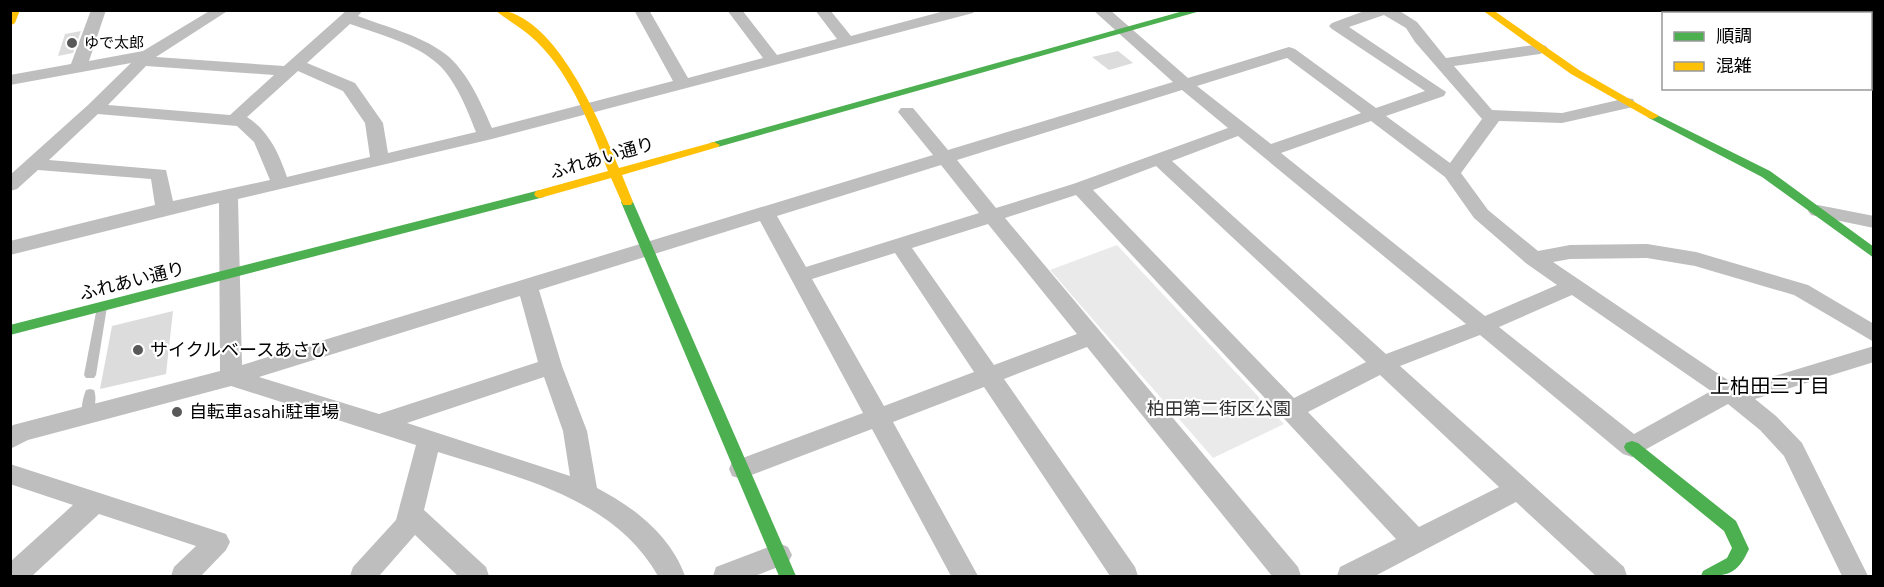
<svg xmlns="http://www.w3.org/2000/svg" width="1884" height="587" font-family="'Nunito Sans','Noto Sans JP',sans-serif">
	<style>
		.green { fill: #eaeaea }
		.building { fill: #dcdcdc }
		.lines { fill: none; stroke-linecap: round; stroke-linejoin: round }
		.lane { fill: #bebebe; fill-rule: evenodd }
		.street { fill: #bebebe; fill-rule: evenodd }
		.fast { fill: #4caf50; fill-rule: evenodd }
		.slow { fill: #ffc107; fill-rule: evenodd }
		.poi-dot { fill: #595959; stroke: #fff; stroke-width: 2 }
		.labels { text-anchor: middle; stroke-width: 4.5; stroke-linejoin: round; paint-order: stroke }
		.far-poi-label { font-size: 15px; fill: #000; stroke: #fff; text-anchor: start }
		.street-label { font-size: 18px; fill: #000; stroke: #fff }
		.poi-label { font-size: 18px; fill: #000; stroke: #fff; text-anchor: start }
		.park-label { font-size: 18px; fill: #2f2f2f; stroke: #fff }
		.neighbourhood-label { font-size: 20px; fill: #000; stroke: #fff }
	</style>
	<rect width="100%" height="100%" fill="#fff"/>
	<polygon class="green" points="1117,245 1284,424 1213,458 1050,270"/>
	<g class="building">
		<polygon points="81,31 73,53 58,56 65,34"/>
		<polygon points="1118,51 1133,63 1109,70 1092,57"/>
		<polygon points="173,311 166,374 100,389 112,326"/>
	</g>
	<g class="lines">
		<g class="lane">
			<polygon points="102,303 107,307 96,375 94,378 86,378 84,375 97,307"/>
			<path d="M90,389L94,390C97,397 95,410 91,417L87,419L83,417C80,410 83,397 86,390Z"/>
		</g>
		<g class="street">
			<path d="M91,10H106L89,61L143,51L211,10H229L156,57L284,66L347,10H363L358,16C386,27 420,35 444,53C467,70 481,103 492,128L673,81L634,10H649L688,78L763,58L727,10H742L777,55L837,39L815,10H830L851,36L948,10H975L973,13L492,139L238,199L242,365L933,155L898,112L901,108H913L948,150L1173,82L1093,10H1110L1188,78L1289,47L1295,49L1376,108L1425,91L1332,29L1329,26L1332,23L1367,10H1398L1417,22L1446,58L1540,44L1546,46L1548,49L1540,54L1454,66L1492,110L1562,113L1627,98L1633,99L1635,103L1633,107L1562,123L1499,121L1461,173L1488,210L1538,251L1570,245L1647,244L1696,252L1808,285L1874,324V342L1794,295L1695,266L1647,258L1570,259L1553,262L1738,387L1874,346V362L1755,399L1776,416L1802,443L1868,576H1842L1784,456L1760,430L1728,404L1632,457L1623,454L1480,335L1400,366L1624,567L1627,576H1596L1516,502L1375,576H1337L1340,567L1396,539L1076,195L1005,218L1298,567L1301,576H1272L1087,347L1004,379L1135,567L1138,576H1110L984,387L893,422L978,576H951L872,429L741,479L732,476L729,469L732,462L863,413L760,221L539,290L562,366L587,431L597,488C634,507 671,536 685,576H658C613,497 519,478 438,452L424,510L486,567L489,576H458L415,535L379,576H350L353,567L396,520L416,445L231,386L28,440L10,449V427L13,425L220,371L219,203L10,255V241L155,205L151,179L38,170L17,189L10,191V175L88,105L131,63L10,85V75L71,64ZM1384,15L1406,28L1415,42L1482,119L1450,163L1386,116L1444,96L1446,92L1349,27ZM350,24C378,34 415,43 438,64C456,81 467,109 476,132L388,153L383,123L355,83L307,63ZM1287,58L1361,113L1271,144L1197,86ZM146,66L274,75L230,115L108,105ZM298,71L343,91L365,123L370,157L287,177C279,154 269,131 247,117ZM1182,90L1228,128L1073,184L996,208L957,160ZM98,114L237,126L254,142L270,180L173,201L166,170L49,160ZM1371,121L1445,177L1474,218L1527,264L1557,285L1485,316L1281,153ZM1238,136L1466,324L1386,354L1172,161ZM941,165L979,213L806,267L777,216ZM1156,166L1366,362L1294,398L1093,190ZM988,224L1077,334L994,365L912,248ZM895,253L974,372L884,406L812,279ZM1572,295L1711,391L1634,434L1499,327ZM520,296L538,362L379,414L259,377ZM1380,375L1499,487L1419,527L1308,412ZM544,377L563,431L570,476L407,423Z"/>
			<polygon points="1818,205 1874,216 1874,228 1811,215 1808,211 1811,207"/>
			<polygon points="10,464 217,531 226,534 230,542 226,550 201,576 171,576 174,567 196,546 99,514 32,576 10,576 10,562 73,505 10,484"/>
			<polygon points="779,543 788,547 792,555 788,563 755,576 713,576 716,567"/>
		</g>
		<g class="fast">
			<polygon points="1187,10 1204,10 718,147 710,147 708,145 710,143"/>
			<polygon points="1653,113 1770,171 1874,247 1874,258 1762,177 1649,118 1647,116"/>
			<polygon points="540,190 546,194 544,197 10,335 10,325"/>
			<polygon points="627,198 633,202 796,576 779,576 621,202"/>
			<path d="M1632,441L1638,443L1736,521L1749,549C1737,575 1728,576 1701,576L1703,571L1727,558L1732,548L1724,531L1626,451L1624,447L1626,443Z"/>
		</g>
		<g class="slow">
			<polygon points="10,10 20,10 15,23 10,26"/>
			<path d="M495,10C554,10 600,122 619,168L714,142L720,145L718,147L622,175L633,202L631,205H623L611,178L540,198L536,197L534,194L536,191L608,171C590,125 572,76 536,41C524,29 508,21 495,10Z"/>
			<polygon points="1482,10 1493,10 1579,70 1659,116 1653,119 1649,118 1571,74"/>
		</g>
	</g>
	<g class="poi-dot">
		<circle cx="72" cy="43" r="6"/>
		<circle cx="138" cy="350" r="6"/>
		<circle cx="177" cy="412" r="6"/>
	</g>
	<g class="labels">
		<g class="far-poi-label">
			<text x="84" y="48">ゆで太郎</text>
		</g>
		<g class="street-label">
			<text transform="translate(602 158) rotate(-16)" y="6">ふれあい通り</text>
			<text transform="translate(132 281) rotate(-14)" y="6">ふれあい通り</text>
		</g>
		<g class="poi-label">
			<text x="150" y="356">サイクルベースあさひ</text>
			<text x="189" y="418">自転車asahi駐車場</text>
		</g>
		<g class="park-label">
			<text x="1219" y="415">柏田第二街区公園</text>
		</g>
		<g class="neighbourhood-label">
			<text x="1770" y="393">上柏田三丁目</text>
		</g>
	</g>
	<rect width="1884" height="587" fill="none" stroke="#000000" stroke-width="24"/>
	<rect x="1662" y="12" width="210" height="78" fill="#ffffff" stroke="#999999" stroke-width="1.5"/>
	<rect x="1674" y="32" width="30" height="9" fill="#4caf50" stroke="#999999" stroke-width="1.5"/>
	<text x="1716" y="42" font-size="18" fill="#000000">順調</text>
	<rect x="1674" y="62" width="30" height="9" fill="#ffc107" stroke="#999999" stroke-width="1.5"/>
	<text x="1716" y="72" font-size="18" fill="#000000">混雑</text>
</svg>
